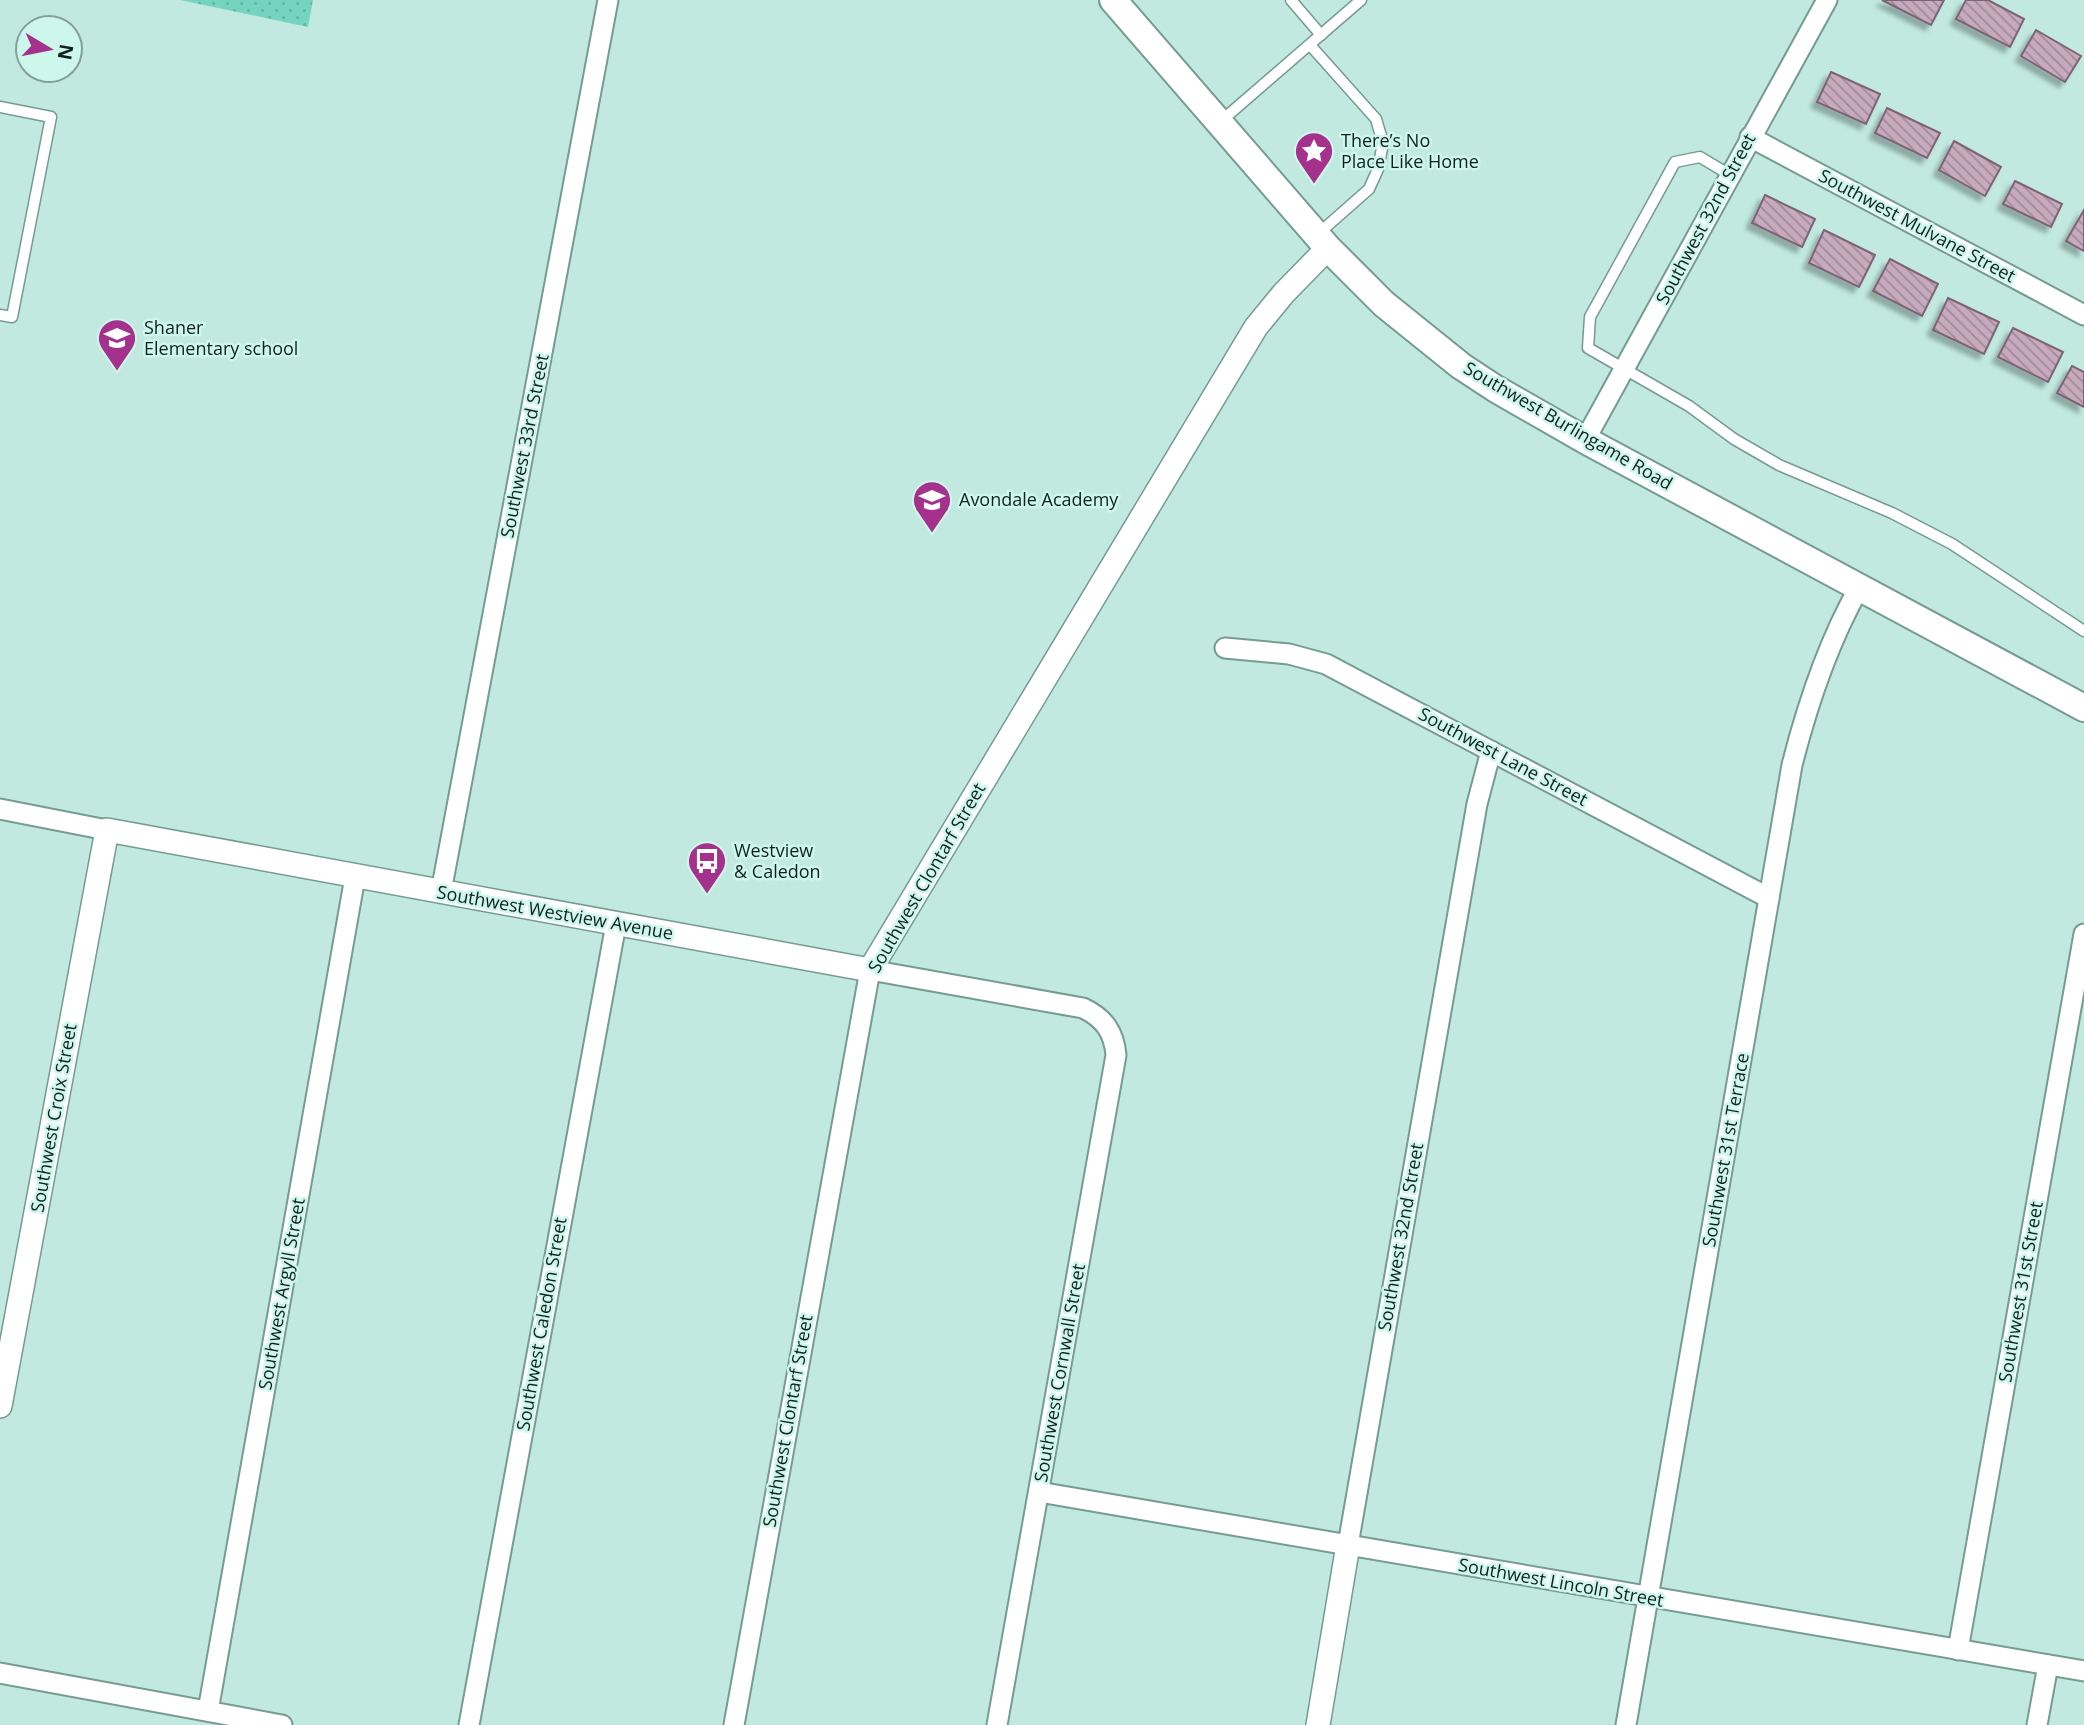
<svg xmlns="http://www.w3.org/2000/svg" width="2084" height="1725" font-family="'Open Sans',sans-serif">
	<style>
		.grass { fill: url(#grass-dots) }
		.building { fill: url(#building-back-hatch); stroke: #7e6376; stroke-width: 2; filter: url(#shadow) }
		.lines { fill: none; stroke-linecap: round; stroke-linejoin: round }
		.service-casing { stroke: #759b92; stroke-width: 13 }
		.minor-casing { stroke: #759b92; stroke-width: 23 }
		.tertiary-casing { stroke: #759b92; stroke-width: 26 }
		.secondary-casing { stroke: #759b92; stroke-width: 30 }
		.service { stroke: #fff; stroke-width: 10 }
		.minor { stroke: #fff; stroke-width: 19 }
		.tertiary { stroke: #fff; stroke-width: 23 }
		.secondary { stroke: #fff; stroke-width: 26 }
		.labels { text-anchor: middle; stroke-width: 5; stroke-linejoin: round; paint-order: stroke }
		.poi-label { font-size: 18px; fill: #12211e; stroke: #cef7ec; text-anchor: start }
		.street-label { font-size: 18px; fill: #12211e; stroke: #cef7ec }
	</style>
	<defs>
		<pattern id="grass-dots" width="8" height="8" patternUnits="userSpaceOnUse" patternTransform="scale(1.75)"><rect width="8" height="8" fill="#75d4c0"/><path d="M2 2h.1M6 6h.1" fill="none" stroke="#64b6a5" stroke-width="1.8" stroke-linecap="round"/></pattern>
		<pattern id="building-back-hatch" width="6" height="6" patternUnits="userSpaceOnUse" patternTransform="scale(1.75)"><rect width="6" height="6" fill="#c7aabe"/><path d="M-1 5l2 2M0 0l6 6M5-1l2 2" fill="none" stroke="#a08a9a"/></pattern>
		<filter id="shadow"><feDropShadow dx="-5.5" dy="5.5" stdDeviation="2" flood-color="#0004"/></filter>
	</defs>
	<rect width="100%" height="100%" fill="#c1e9df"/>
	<polygon class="grass" points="180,0 313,0 308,27"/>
	<g class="building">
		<polygon points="1882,0 1944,0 1931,25"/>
		<polygon points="1966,0 1988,0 2024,19 2010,47 1956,19"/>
		<polygon points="2036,30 2081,56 2065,82 2021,56"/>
		<polygon points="1831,72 1880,94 1866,124 1817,102"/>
		<polygon points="1887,108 1940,133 1927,158 1875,133"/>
		<polygon points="1954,141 2001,167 1985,196 1939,170"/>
		<polygon points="2015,181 2062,204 2051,227 2003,204"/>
		<polygon points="1765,195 1815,219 1802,247 1752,223"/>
		<polygon points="2084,210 2084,251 2066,241"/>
		<polygon points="1824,230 1875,255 1859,287 1809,263"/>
		<polygon points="1890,259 1938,284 1922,316 1873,291"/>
		<polygon points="1948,298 1999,322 1984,354 1933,330"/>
		<polygon points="2013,328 2063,352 2048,382 1998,357"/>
		<polygon points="2072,366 2084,372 2084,407 2057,393"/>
	</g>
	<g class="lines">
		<g class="service-casing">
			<g id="service">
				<polyline points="1291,0 1321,35"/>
				<polyline points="1310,45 1376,119 1383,143 1378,169 1369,189 1318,234"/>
				<polyline points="0,107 51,117 12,317 0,315"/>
				<polyline points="1220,122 1361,0"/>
				<polyline points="1730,175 1700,157 1675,162 1590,317 1588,348 1689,406 1734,439 1779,465 1892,513 1952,544 2084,631"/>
			</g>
		</g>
		<g class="minor-casing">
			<g id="minor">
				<polyline points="1750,137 2084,315"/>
				<polyline points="1585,440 1827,0"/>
				<polyline points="1225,648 1289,654 1326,664 1769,898"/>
				<polyline points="0,809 107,830"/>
				<polyline points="441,892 608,0"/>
				<polyline points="1039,1492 2084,1671"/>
				<polyline points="1348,1545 1477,804 1491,751"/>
				<polyline points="1958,1650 2084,934"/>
				<polyline points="0,1673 282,1725"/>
				<polyline points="208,1711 355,877"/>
				<polyline points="469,1725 616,924"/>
				<path d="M734,1725L870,970L1083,1008C1104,1018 1114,1032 1116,1055L997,1725"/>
				<path d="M1626,1725L1792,765C1808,702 1828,642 1860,586"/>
				<polyline points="2037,1725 2048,1665"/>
			</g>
		</g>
		<g class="tertiary-casing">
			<g id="tertiary">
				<polyline points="0,1406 107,830 870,970 1256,327 1284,293 1328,248"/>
				<polyline points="1318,1725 1348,1545"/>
			</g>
		</g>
		<g class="secondary-casing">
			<polyline id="secondary" points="1113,0 1328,248 1384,304 1461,366 1496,389 1585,440 2084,708"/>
		</g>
		<use href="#service" class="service"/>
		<use href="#minor" class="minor"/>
		<use href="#tertiary" class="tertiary"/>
		<use href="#secondary" class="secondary"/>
	</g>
	<defs>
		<g id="sight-pin" transform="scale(2.0125)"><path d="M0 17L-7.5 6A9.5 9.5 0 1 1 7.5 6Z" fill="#a4328d" stroke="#cef7ec"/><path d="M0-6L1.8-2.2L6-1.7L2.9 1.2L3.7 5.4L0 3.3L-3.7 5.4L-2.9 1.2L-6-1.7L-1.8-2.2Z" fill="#fff"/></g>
		<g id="school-pin" transform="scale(2.0125)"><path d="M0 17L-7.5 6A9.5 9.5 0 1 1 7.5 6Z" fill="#a4328d" stroke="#cef7ec"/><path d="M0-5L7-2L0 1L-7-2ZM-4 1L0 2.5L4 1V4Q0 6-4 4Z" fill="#fff"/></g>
		<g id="bus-pin" transform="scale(2.0125)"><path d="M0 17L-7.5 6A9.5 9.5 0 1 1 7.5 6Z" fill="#a4328d" stroke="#cef7ec"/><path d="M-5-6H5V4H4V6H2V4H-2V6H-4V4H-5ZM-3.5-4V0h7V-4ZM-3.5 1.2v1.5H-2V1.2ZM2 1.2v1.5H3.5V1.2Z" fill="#fff"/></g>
	</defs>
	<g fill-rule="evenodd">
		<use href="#sight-pin" x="1314" y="151"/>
		<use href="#school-pin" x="117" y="338"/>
		<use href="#school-pin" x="932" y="500"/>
		<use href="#bus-pin" x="707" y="861"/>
	</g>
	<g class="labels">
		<g class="poi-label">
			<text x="1341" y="147">There’s No<tspan x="1341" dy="21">Place Like Home</tspan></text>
			<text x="144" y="334">Shaner<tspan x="144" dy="21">Elementary school</tspan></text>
			<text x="959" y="506">Avondale Academy</text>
			<text x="734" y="857">Westview<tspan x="734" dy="21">&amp; Caledon</tspan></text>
		</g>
		<g class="street-label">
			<text transform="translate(1706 219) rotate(-62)" y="6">Southwest 32nd Street</text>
			<text transform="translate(1917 226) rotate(28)" y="6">Southwest Mulvane Street</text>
			<text transform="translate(1568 426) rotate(30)" y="6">Southwest Burlingame Road</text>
			<text transform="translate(525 446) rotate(-79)" y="6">Southwest 33rd Street</text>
			<text transform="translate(1503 757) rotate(28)" y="6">Southwest Lane Street</text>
			<text transform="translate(927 878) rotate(-60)" y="6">Southwest Clontarf Street</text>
			<text transform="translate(555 913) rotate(10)" y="6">Southwest Westview Avenue</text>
			<text transform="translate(54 1118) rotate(-80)" y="6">Southwest Croix Street</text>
			<text transform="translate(1726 1150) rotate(-80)" y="6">Southwest 31st Terrace</text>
			<text transform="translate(1401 1237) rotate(-80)" y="6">Southwest 32nd Street</text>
			<text transform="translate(2021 1292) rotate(-80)" y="6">Southwest 31st Street</text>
			<text transform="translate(282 1294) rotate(-80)" y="6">Southwest Argyll Street</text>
			<text transform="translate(542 1324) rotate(-80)" y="6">Southwest Caledon Street</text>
			<text transform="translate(1060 1373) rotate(-80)" y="6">Southwest Cornwall Street</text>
			<text transform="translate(788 1421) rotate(-80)" y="6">Southwest Clontarf Street</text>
			<text transform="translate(1561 1583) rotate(10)" y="6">Southwest Lincoln Street</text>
		</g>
	</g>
	<g transform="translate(49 49) rotate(100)"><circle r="33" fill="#cef7ec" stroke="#83a19a" stroke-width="2"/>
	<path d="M0-5L12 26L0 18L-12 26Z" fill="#a4328d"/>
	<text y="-10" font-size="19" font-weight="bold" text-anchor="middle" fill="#12211e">N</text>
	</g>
</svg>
